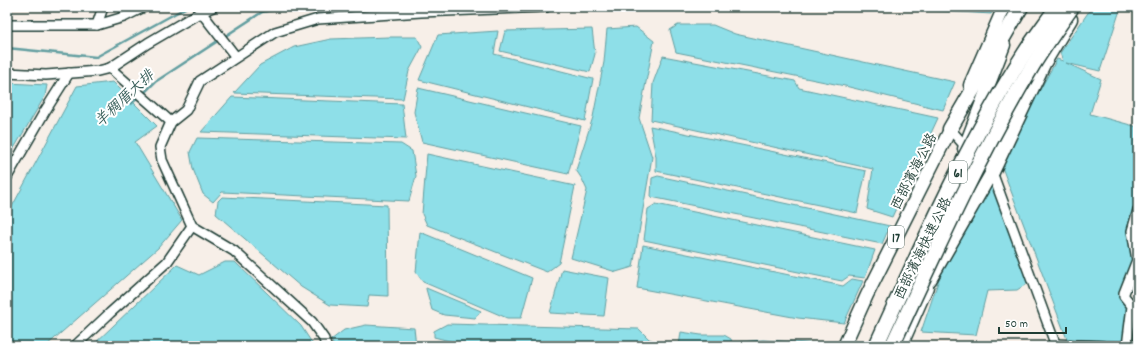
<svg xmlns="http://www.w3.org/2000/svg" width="1145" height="353" font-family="Dekko,'LXGW WenKai TC',sans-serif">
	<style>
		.water { fill: #8edfe8; stroke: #629ea0 }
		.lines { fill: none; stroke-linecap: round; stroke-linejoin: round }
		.stream { stroke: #629ea0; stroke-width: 2.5 }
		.minor-casing { stroke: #1f3d34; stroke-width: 12 }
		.major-casing { stroke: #1f3d34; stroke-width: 15 }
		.highway-casing { stroke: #1f3d34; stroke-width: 17 }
		.minor { stroke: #fff; stroke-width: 9 }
		.major { stroke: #fff; stroke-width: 12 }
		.highway { stroke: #fff; stroke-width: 14 }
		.highway-bridge-casing { stroke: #1f3d34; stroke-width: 17; stroke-linecap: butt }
		.highway-bridge { stroke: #fff; stroke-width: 14 }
		.labels { text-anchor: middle; stroke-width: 4; stroke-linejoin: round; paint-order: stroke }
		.shield { fill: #fff; stroke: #627771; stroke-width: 1 }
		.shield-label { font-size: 13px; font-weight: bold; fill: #1f3d34 }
		.street-label { font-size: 14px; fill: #1f3d34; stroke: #fff }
		.water-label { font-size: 15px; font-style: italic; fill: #355d58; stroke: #fff }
	</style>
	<rect width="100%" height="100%" fill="#f7efe8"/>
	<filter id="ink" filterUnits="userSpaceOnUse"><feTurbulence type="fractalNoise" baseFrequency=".025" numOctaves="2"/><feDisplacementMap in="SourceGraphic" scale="8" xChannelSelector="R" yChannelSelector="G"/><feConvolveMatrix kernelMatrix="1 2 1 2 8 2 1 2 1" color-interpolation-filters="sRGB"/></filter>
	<g filter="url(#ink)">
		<g class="water">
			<polygon points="929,7 994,7 991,14 928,10"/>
			<polygon points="1092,7 1121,7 1100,71 1066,63 1101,79 1090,114 1138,127 1138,210 1130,229 1138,253 1124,297 1132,308 1130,341 1067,339 1000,162 1057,59 1063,61 1060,53"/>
			<polygon points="678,25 713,25 735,34 955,82 943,110 845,86 676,52 670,30"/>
			<polygon points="636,27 654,41 639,118 652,157 633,267 616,272 571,258 587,190 582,179 576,170 593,117 604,62 607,29"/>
			<polygon points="592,29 595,54 590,72 500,51 505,31"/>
			<polygon points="498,31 494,54 593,79 585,121 419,80 438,35"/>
			<polygon points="389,37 417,37 422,47 409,71 403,99 234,93 260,65 294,47 331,39"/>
			<polygon points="663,56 795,81 799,88 938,118 892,217 867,209 873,169 651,120 653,83"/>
			<polygon points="113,82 157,126 135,142 182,220 158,248 46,346 7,346 7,216 77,86"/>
			<polygon points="7,83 47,85 45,96 7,160"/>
			<polygon points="418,88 581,126 568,174 422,142 414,112"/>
			<polygon points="232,97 402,104 406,139 201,132"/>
			<polygon points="650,126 866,171 857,213 656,171 656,157"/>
			<polygon points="197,138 401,144 412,151 416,176 409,201 222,192 213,202 203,194 193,169 190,152"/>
			<polygon points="427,154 575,186 559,263 547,272 427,225 422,214"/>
			<polygon points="658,176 890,226 882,244 651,197 652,178"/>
			<polygon points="990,179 1028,283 1017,290 987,291 976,335 921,332 940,276 963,227"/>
			<polygon points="222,197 387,205 388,296 369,295 367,307 330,305 301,287 216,214 218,201"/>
			<polygon points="656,204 875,250 865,278 849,276 842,281 644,240 648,209"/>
			<polygon points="420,232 532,278 521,318 507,318 423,282 416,272"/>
			<polygon points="643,245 843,286 852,279 863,281 844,323 798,318 637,288"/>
			<polygon points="225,262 235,262 301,326 314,346 92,346 177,265 199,275"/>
			<polygon points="562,269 609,278 604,316 550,313"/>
			<polygon points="426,289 426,288 481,311 475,318 444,315 432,310"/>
			<polygon points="447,324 639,329 649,339 667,346 469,346 434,337 434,331"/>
			<polygon points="366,325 414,328 416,346 334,346 331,340 344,330"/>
			<polygon points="681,332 701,335 724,335 731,339 732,345 736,346 741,342 763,340 821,344 826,346 679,346"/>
		</g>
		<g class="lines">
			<g class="stream">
				<polyline points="7,48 96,57 187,7"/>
				<polyline points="143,94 155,82 262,12 286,7"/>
				<polyline points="131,104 139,97"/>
			</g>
			<g class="minor-casing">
				<g id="minor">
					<polyline points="201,12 236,57"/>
					<polyline points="7,25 97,25 124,17 144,7"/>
					<polyline points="97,25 103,7"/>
					<polyline points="110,68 171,122"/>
					<polyline points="7,73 46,75 98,71 110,68 148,43 201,12 213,7"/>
					<polyline points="950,129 965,146 992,172 1056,346"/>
					<polyline points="7,177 45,111 69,73"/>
					<polyline points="1055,344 1102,346"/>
					<polyline points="75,346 110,313 167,262 192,226"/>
					<polyline points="326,346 324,339 312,322 234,251 192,226 162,160 160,147 171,122 186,110 200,81 275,32 318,19 421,12 546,7"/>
					<polyline points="1127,346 1132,306 1124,296 1124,293 1137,260 1132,231 1138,210"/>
				</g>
			</g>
			<g class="major-casing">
				<g id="major">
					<polyline points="970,85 1004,7"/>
					<polyline points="964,149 1004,45"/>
					<polyline points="944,225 954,188"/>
					<polyline points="930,280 992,172"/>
					<polyline points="844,346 867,295 954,122"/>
					<polyline points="901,346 927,287"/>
				</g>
			</g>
			<g class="highway-casing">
				<g id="highway">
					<polyline points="950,129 1021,7"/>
					<polyline points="992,172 1043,64 1070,19"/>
				</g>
			</g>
			<use href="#minor" class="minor"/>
			<use href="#major" class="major"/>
			<use href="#highway" class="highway"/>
			<g class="highway-bridge-casing">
				<g id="highway-bridge">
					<path d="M876,346C921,248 965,146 1024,54C1034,38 1046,23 1057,7"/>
					<path d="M892,346C936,251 979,155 1033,65C1045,45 1059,26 1072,7"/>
				</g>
			</g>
			<use href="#highway-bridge" class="highway-bridge"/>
		</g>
	</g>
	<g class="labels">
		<g class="shield">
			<rect x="949" y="161" width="18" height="22" rx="3"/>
			<rect x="888" y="226" width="16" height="22" rx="3"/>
		</g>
		<g class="shield-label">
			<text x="958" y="177">61</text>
			<text x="896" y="242">17</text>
		</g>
		<g class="street-label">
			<text transform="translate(913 171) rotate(-63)" y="5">西部濱海公路</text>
			<text transform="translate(922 248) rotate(-64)" y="5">西部濱海快速公路</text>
		</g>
		<g class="water-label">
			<text transform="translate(124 98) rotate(-43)" y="5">羊稠厝大排</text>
		</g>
	</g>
	<rect width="1145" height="353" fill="none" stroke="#fff" stroke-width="24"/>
	<rect x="12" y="12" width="1121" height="329" fill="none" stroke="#1f3d34" stroke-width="1.5" filter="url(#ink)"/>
	<path d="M999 327v6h67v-6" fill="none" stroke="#1f3d34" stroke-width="2"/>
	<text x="1005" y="327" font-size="12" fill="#1f3d34" stroke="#ffffff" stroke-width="3" paint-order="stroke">50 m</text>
</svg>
